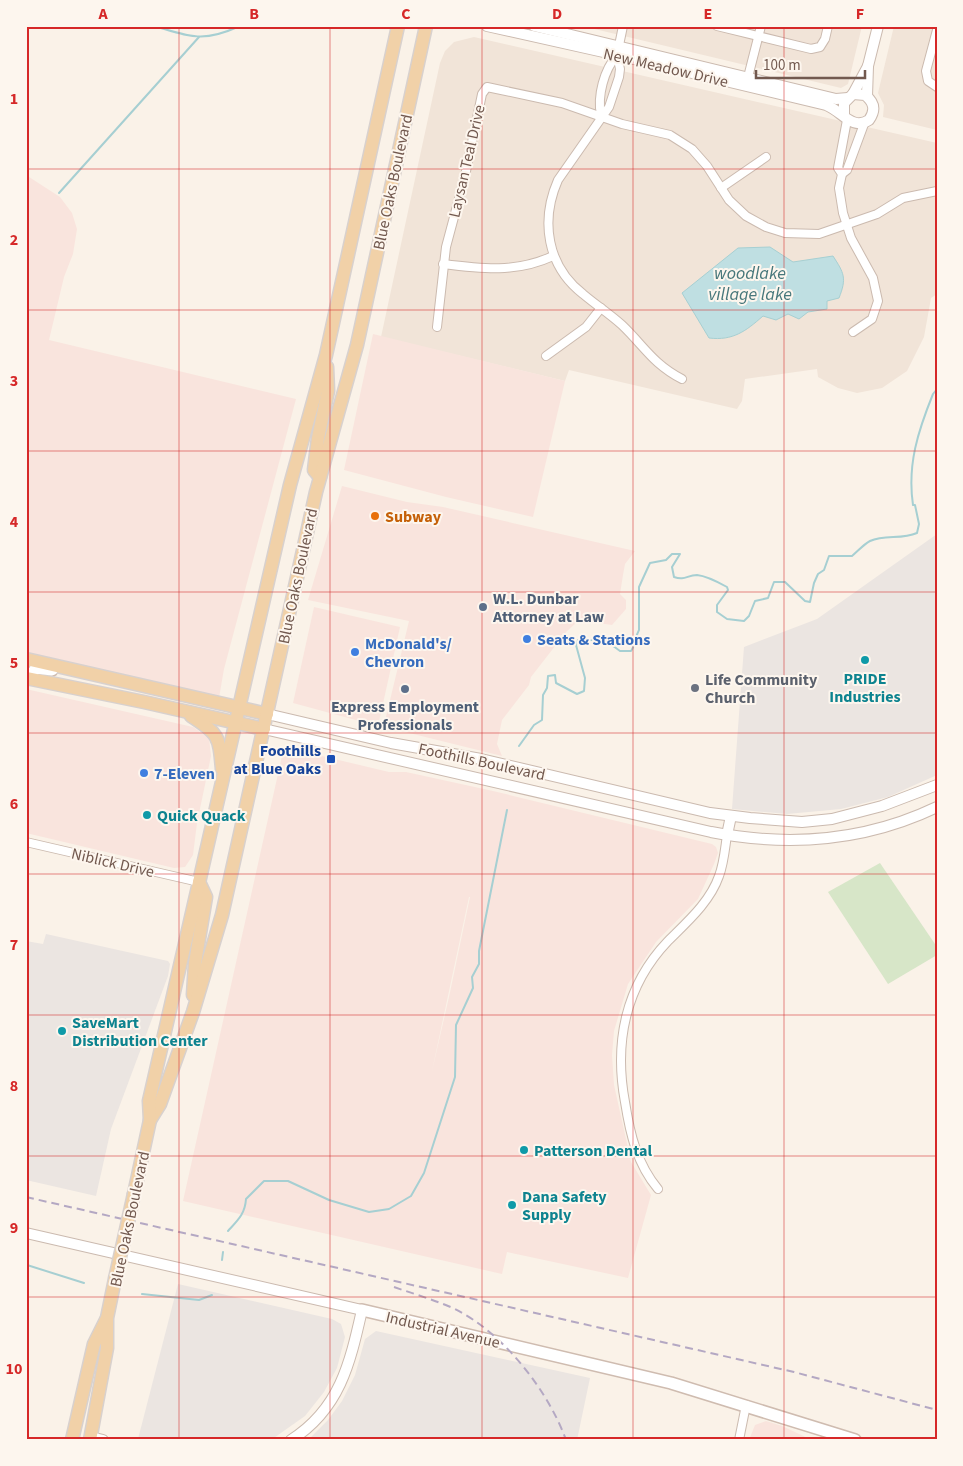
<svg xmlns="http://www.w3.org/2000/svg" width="963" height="1466" font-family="'Source Sans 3',sans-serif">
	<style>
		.residential { fill: #f1e4d8 }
		.commercial { fill: #f9e4dd; fill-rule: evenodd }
		.industrial { fill: #ebe5e1 }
		.green { fill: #d7e6c8 }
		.water { fill: #bfdfe2; stroke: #a6cfd2 }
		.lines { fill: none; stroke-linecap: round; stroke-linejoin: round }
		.stream { stroke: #a6cfd2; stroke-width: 2 }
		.minor-casing { stroke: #cbbaaf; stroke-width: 10 }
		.tertiary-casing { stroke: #cbbaaf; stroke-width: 12 }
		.secondary-casing { stroke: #cfbcb0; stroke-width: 14 }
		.primary-casing { stroke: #d8d1ce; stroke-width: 15 }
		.minor { stroke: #fff; stroke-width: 8 }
		.tertiary { stroke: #fff; stroke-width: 10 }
		.secondary { stroke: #fff; stroke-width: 11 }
		.primary { stroke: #f1d1a8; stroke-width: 12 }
		.rail { stroke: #b4a8c3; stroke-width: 2; stroke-dasharray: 8 5; stroke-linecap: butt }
		.primary-bridge-casing { stroke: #d8d1ce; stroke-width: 15; stroke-linecap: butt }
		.primary-bridge { stroke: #f1d1a8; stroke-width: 12 }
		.grid { fill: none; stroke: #d62828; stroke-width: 1; stroke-opacity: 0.55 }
		.food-dot { fill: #e8710a; stroke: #fdf6ee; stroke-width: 2 }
		.service-dot { fill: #5c6f8a; stroke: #fdf6ee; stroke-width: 2 }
		.shop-dot { fill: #3f7fe0; stroke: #fdf6ee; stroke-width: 2 }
		.culture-dot { fill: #0f9aa8; stroke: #fdf6ee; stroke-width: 2 }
		.worship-dot { fill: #6b7280; stroke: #fdf6ee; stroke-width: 2 }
		.transit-dot { fill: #1a4fb4; stroke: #fdf6ee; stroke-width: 2 }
		.labels { text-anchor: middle; stroke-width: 4; stroke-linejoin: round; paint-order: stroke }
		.street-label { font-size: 16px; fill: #72594f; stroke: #fdf6ee }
		.food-label { font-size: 16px; font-weight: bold; fill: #c56008; stroke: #fdf6ee; text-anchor: start }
		.service-label { font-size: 16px; font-weight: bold; fill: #4e5e75; stroke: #fdf6ee; text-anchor: start }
		.shop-label { font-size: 16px; font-weight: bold; fill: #366cbe; stroke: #fdf6ee; text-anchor: start }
		.culture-label { font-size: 16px; font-weight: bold; fill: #0d838f; stroke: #fdf6ee; text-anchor: start }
		.worship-label { font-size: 16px; font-weight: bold; fill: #5b616d; stroke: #fdf6ee; text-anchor: start }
		.transit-label { font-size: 16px; font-weight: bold; fill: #164399; stroke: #fdf6ee; text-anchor: end }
		.water-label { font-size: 18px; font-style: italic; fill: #47777b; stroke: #fdf6ee }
		.neatline { fill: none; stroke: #d62828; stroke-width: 2 }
		.grid-label { font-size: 16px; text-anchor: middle; font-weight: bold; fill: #d62828 }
	</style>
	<rect width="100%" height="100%" fill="#faf2e8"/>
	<g class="residential">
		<polygon points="582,26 862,26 848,84 841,88"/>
		<polygon points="894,26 937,26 937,130 883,117 884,105 878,93"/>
		<polygon points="474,37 937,143 937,294 931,298 924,337 907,371 882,388 857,393 838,388 818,377 817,369 745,379 742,401 737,409 569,370 565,381 381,337 440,63 445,51 454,42"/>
	</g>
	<g class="commercial">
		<polygon points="26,175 60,197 72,213 77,229 73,254 64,277 49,340 296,399 224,669 219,698 26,655"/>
		<polygon points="373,334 565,381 533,517 446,497 344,470"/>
		<polygon points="342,486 407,502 443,507 635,551 625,564 623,575 620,594 626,600 626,609 612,625 583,621 576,623 566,632 531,677 529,685 502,720 497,744 502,756 389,728 385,721 409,621 308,600"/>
		<polygon points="314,607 400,627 378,726 293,703"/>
		<polygon points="26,689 193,727 209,738 211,756 197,823 193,855 185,867 174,868 26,833"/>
		<path d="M284,747L389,772H406L493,791L712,844L716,847L718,853L714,864L698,899L656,942L628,984L614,1031L612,1055L614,1085L626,1139L631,1162L651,1195L628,1278L507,1252L502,1274L183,1201ZM470,897L449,997L432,1071L469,897Z"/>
		<polygon points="766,1421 782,1426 812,1440 749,1440 755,1425"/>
	</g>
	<g class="industrial">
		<polygon points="937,534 937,775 888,797 841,809 787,814 732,809 744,647 817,619"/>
		<polygon points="46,934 168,961 170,964 168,976 111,1129 96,1196 26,1180 26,941 43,944"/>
		<polygon points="178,1284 332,1319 341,1324 345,1337 337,1368 324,1392 305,1416 271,1440 138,1439"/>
		<polygon points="376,1331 590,1378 577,1440 308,1440 328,1420 342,1401 355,1375 365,1339"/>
	</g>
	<polygon class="green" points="880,863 937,947 937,955 888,984 828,892"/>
	<path class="water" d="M770,247L793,262L833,256C844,273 847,278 839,298L827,301V309L808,312L799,319L788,314L776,320L763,316C746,331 733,341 709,338L682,293L738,248Z"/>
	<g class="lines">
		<g class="stream">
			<path d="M154,26C192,37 202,43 240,26"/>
			<polyline points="59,193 199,37"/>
			<path d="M519,746L534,725L542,720L543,695L547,688L548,676L555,675L556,683L577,694L584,691L585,678L576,645L578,640H605L620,651H631C636,644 635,637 639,630V587L650,563L666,560L672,554H680L672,567L674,577C685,581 687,575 697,575C707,576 718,582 727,587L728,590L717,605V612L727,619L744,621L749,616L755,601L768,598L774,582H785L805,601L810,602L814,583L818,574L824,570L829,556H852C857,552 864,544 870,541C885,534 901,540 917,533L919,524L915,505H913C907,465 918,431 933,394L937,389"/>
			<path d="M228,1231C238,1220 245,1214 246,1199L264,1181H288L329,1200L369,1212L389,1209L411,1196L424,1173L455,1077L456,1025L473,988L472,977L479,964V951L507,810"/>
			<polyline points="222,1260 223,1252"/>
			<polyline points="27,1265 84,1283"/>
			<polyline points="142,1294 199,1300 212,1295"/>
		</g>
		<g class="minor-casing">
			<g id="minor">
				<path d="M623,26L617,55L620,69L619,77L609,107L558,180C540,221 547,266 583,294C596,305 610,314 622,325C644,346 653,364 682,379"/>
				<polyline points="717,26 811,49 820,47 825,39 828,26"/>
				<polyline points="937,30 926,71 928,81 937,87"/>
				<polyline points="747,81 761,26"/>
				<path d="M601,115C597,96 604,70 617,55"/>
				<polyline points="847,120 838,168 842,174 839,188 843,213 851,238 873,278 878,301 872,319 853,332"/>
				<polyline points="842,174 847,170 864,124"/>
				<polyline points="721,188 766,157"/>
				<path d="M443,264C483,269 516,273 553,256"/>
				<polyline points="437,327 446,247 465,176 482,94 487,87 562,103 622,124 670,135 692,149 707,166 729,200 746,216 766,227 785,233 819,234 877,214 903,198 937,191"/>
				<polyline points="546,356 586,327 601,308"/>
				<polyline points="26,842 199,882"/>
				<path d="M658,1189C637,1164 630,1134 625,1102C614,1043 625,986 668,941C687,922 710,902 719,876C724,863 725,848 727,835"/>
				<polyline points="739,1440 746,1405"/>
			</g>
		</g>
		<g class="tertiary-casing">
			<g id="tertiary">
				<path d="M487,26L617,55L826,105C842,111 852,131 869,120C876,110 874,102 865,95L853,94L844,103V115"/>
				<polyline points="534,26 836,99 848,98"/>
				<polyline points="853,94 868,66 878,26"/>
				<polyline points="867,96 868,66"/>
				<polyline points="267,714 391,743 481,759 710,813 750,818 802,822 832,819 882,806 937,785"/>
				<path d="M264,729L711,832C788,847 866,841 937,807"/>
				<polyline points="727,835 731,816"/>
				<path d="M26,1233L362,1310C350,1363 340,1409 291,1440"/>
				<polyline points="91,1437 103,1440"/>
			</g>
		</g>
		<g class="secondary-casing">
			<g id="secondary">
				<polyline points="28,679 36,668 52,670"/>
				<polyline points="362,1310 671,1383 855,1440"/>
			</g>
		</g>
		<g class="primary-casing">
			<g id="primary">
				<polyline points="320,477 314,470 318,438 328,391 327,367"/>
				<polyline points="26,659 267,714"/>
				<polyline points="26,678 144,702 264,729"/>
				<path d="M191,716C219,734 219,736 222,769"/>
				<polyline points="193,995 195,963 206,897 199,882"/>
				<polyline points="150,1120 160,1104 193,1012 222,915 316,492 357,345 426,26"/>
				<polyline points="134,1194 150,1120 149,1101 290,485 326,355 398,26"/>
				<polyline points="72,1440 94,1344 106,1320"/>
				<polyline points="90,1440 107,1348 107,1318 115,1279"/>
			</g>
		</g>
		<use href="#minor" class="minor"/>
		<use href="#tertiary" class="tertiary"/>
		<use href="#secondary" class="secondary"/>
		<use href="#primary" class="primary"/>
		<g class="rail">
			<polyline points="26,1197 794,1372 937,1410"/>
			<path d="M394,1287C414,1294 435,1300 455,1309C503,1333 548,1390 566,1440"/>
		</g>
		<g class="primary-bridge-casing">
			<polyline id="primary-bridge" points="115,1279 134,1194"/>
		</g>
		<use href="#primary-bridge" class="primary-bridge"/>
	</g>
	<path class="grid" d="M179,26V1440M330,26V1440M482,26V1440M633,26V1440M784,26V1440M26,169H937M26,310H937M26,451H937M26,592H937M26,733H937M26,874H937M26,1015H937M26,1156H937M26,1297H937"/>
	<circle class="food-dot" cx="375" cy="516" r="5"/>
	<g class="service-dot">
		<circle cx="483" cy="607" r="5"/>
		<circle cx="405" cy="689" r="5"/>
	</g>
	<g class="shop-dot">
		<circle cx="527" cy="639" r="5"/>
		<circle cx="355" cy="652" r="5"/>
		<circle cx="144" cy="773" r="5"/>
	</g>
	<g class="culture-dot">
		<circle cx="865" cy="660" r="5"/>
		<circle cx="147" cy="815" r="5"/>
		<circle cx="62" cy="1031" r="5"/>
		<circle cx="524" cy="1150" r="5"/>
		<circle cx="512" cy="1205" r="5"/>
	</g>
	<circle class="worship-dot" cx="695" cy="688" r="5"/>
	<rect class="transit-dot" x="326" y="754" width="10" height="10" rx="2.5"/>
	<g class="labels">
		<g class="street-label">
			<text transform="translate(666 67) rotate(13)" y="6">New Meadow Drive</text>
			<text transform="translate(466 161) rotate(-77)" y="6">Laysan Teal Drive</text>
			<text transform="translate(392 182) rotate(-78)" y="6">Blue Oaks Boulevard</text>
			<text transform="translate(297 576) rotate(-78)" y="6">Blue Oaks Boulevard</text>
			<text transform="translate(482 761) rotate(12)" y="6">Foothills Boulevard</text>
			<text transform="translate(113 862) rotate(13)" y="6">Niblick Drive</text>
			<text transform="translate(129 1219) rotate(-78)" y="6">Blue Oaks Boulevard</text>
			<text transform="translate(443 1329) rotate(13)" y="6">Industrial Avenue</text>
		</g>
		<g class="food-label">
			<text x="385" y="522">Subway</text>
		</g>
		<g class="service-label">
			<text x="493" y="604">W.L. Dunbar<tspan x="493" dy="18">Attorney at Law</tspan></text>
			<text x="405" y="712" text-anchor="middle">Express Employment<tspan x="405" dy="18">Professionals</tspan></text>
		</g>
		<g class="shop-label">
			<text x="537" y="645">Seats &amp; Stations</text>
			<text x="365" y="649">McDonald's/<tspan x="365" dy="18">Chevron</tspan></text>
			<text x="154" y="779">7-Eleven</text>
		</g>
		<g class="culture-label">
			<text x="865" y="684" text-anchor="middle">PRIDE<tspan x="865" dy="18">Industries</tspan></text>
			<text x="157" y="821">Quick Quack</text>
			<text x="72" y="1028">SaveMart<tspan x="72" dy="18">Distribution Center</tspan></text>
			<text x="534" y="1156">Patterson Dental</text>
			<text x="522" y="1202">Dana Safety<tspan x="522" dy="18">Supply</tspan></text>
		</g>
		<g class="worship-label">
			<text x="705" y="685">Life Community<tspan x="705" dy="18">Church</tspan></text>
		</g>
		<g class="transit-label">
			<text x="321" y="756">Foothills<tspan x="321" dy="18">at Blue Oaks</tspan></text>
		</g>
		<g class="water-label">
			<text x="750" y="279">woodlake<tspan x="750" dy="21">village lake</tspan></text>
		</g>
	</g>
	<rect width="963" height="1466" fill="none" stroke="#fdf6ee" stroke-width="55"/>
	<path d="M756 70v8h109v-8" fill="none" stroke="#72594f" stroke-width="2.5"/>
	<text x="763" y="70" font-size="15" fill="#72594f" stroke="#fdf6ee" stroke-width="4" paint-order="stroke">100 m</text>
	<rect x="28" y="28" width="908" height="1410" class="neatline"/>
	<g class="grid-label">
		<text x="103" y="19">A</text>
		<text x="254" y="19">B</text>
		<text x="406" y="19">C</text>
		<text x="557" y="19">D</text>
		<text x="708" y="19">E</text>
		<text x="860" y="19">F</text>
		<text x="14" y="104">1</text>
		<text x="14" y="245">2</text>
		<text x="14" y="386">3</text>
		<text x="14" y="527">4</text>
		<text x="14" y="668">5</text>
		<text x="14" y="809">6</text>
		<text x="14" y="950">7</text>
		<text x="14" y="1091">8</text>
		<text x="14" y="1233">9</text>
		<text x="14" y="1374">10</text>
	</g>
</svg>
